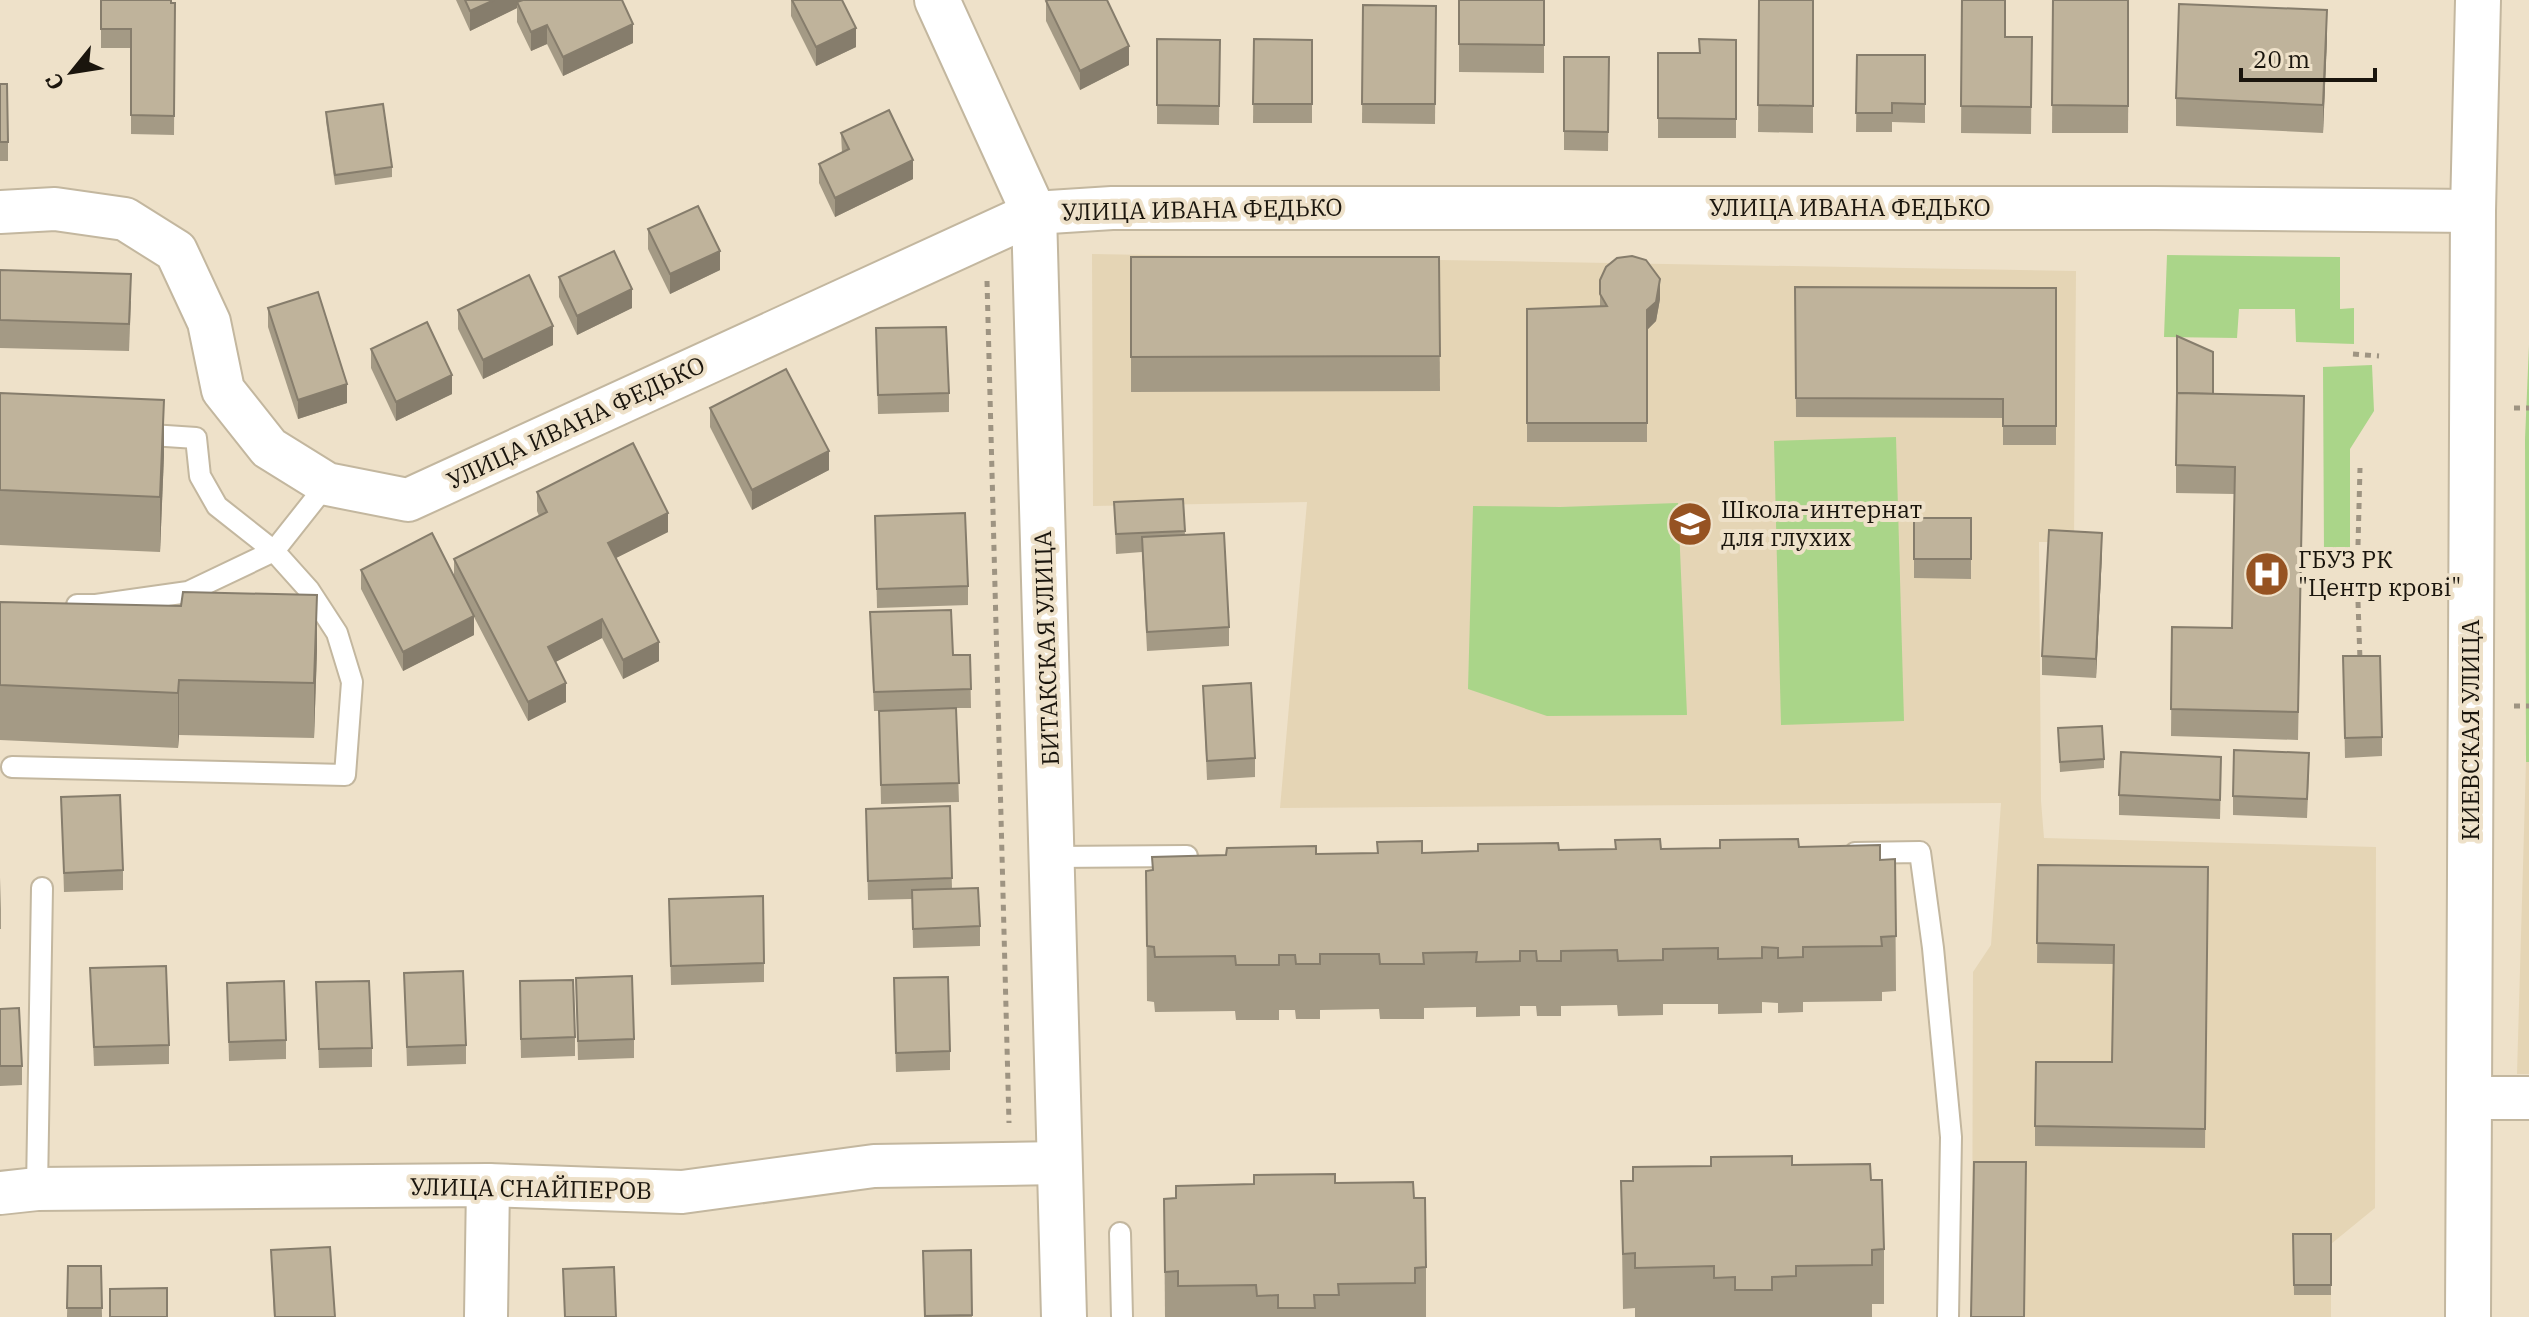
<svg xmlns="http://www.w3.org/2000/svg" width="2529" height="1317" font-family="'IBM Plex Serif',serif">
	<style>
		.built { fill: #e5d5b5 }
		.green { fill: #aad589 }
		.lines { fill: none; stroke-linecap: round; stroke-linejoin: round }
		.service-casing { stroke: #c3b79f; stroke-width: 24 }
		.minor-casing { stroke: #c3b79f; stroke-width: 46 }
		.tertiary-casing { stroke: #c3b79f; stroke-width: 48 }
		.primary-casing { stroke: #c3b79f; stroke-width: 48 }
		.path { stroke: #9e9482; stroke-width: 5; stroke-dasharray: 6 6; stroke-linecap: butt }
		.service { stroke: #fff; stroke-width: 20 }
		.minor { stroke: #fff; stroke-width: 42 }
		.tertiary { stroke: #fff; stroke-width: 44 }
		.primary { stroke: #fff; stroke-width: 44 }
		.wall { fill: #a49a85 }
		.shaded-wall { fill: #867d6c }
		.building { fill: #bfb39b; stroke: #867d6c; stroke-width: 2 }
		.labels { text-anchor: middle; stroke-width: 8; stroke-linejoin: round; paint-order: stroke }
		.street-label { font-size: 24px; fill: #1a150d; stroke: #eee1c9 }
		.poi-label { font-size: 24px; fill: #1a150d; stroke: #eee1c9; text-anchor: start }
	</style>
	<rect width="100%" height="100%" fill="#eee1c9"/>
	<g class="built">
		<polygon points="1092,254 2076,271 2074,542 2039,542 2041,801 2044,838 2376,847 2375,1208 2331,1244 2331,1317 1972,1317 1973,972 1991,945 2001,803 1280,808 1307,502 1093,506"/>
		<polygon points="2526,762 2529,762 2529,1074 2517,1074"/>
	</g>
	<g class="green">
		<polygon points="2167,255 2340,257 2340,309 2354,308 2354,344 2296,342 2295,309 2239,309 2237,338 2164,337"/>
		<polygon points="2529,345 2529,762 2526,762 2525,439"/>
		<polygon points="2372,365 2374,411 2350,449 2350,555 2324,553 2323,367"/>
		<polygon points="1896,437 1904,721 1781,725 1774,441"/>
		<polygon points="1678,503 1687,715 1547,716 1468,689 1473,506 1560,507"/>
	</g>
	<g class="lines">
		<g class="service-casing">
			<g id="service">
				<polyline points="77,605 96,605 188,592 274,551 327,484"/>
				<polyline points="12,767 345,775 352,682 337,633 309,590 274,551 217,506 200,476 196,438 136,434"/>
				<polyline points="1855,853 1920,852 1933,948 1951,1137 1948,1317"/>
				<polyline points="1053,857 1187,856"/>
				<polyline points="37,1189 42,888"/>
				<polyline points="1120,1233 1122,1317"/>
			</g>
		</g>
		<g class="minor-casing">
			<g id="minor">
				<polyline points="0,212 55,209 125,219 176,251 209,322 223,390 269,448 327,484 408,500 1034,213 1112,208 2155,208 2473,211"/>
				<polyline points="2471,1098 2529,1098"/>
				<polyline points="0,1193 37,1189 488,1185 682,1192 874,1166 1060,1163"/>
				<polyline points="486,1317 488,1185"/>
			</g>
		</g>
		<g class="tertiary-casing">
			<polyline id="tertiary" points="937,0 1034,213 1064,1317"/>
		</g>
		<g class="primary-casing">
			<polyline id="primary" points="2468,1317 2473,211 2478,0"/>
		</g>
		<g class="path">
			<polyline points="987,281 1009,1123"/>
			<polyline points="2353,354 2379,356"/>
			<polyline points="2514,408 2529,408"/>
			<polyline points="2358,545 2360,468"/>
			<polyline points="2358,602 2360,660"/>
			<polyline points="2514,706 2529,706"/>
		</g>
		<use href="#service" class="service"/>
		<use href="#minor" class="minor"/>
		<use href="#tertiary" class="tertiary"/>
		<use href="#primary" class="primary"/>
	</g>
	<g class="wall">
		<polygon points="101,0 175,3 174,135 131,134 131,48 101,48"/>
		<polygon points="456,0 622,0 633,43 563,76 547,44 531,51 517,22 517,8 470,31"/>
		<polygon points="791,0 842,0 856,47 816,66 791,16"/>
		<polygon points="1459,0 1544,0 1544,73 1459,72"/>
		<polygon points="1759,0 1813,0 1813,133 1758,132"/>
		<polygon points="1962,0 2005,37 2032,37 2031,134 1961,133"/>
		<polygon points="2053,0 2129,0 2128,133 2052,133"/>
		<polygon points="1046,1 1129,65 1080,90 1046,21"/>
		<polygon points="1363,5 1436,6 1435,124 1362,123"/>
		<polygon points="2327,38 2323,133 2176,126 2176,98"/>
		<polygon points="1157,39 1220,40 1219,125 1157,124"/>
		<polygon points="1254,39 1312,40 1312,123 1253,123"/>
		<polygon points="1736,40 1736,138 1658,138 1658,53 1699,53"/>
		<polygon points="1857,55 1925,55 1925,123 1892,122 1892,132 1856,132"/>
		<polygon points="1564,57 1609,57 1608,151 1564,150"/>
		<polygon points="0,84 8,142 8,161 0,161"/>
		<polygon points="326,112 392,167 392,177 335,185 326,121"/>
		<polygon points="841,133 913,179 835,217 819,183 819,164 842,153"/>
		<polygon points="648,229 720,270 670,294 648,249"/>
		<polygon points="1131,257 1439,257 1440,391 1131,392"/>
		<polygon points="0,270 131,301 129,351 0,348"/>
		<polygon points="559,277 632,308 577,335 559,297"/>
		<polygon points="1600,280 1660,299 1656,321 1647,330 1647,442 1527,442 1527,309 1600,306"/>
		<polygon points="1795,287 2056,288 2056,445 2003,445 2003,418 1796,417"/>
		<polygon points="268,308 347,403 298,419 268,327"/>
		<polygon points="458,310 553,345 483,379 458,329"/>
		<polygon points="876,328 949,393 949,412 878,414"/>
		<polygon points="371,349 452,394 396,421 371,368"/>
		<polygon points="0,393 164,455 160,552 0,545"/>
		<polygon points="2213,394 2304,423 2298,740 2171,736 2172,627 2232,628 2234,494 2176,493 2176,465"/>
		<polygon points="710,408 829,470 752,510 710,427"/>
		<polygon points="537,492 668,532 616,558 659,661 623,679 602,638 555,662 566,702 528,721 474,617 474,635 403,671 361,589 361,570 454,577 454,559 539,516 537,511"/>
		<polygon points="1183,499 1185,535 1229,627 1229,646 1147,651 1142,552 1116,554 1114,502"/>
		<polygon points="875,516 968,586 968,605 877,608"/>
		<polygon points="1914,518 1971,518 1971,579 1914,578"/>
		<polygon points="2102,552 2096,678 2042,675 2042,656"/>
		<polygon points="0,602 181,606 317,650 314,738 179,735 178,748 0,740"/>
		<polygon points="870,612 953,655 970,655 971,708 956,708 959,802 881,804 879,711 874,711"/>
		<polygon points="2343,656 2382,737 2382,756 2345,758"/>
		<polygon points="1203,686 1255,758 1255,777 1207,780"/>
		<polygon points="2058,728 2104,759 2104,768 2060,772"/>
		<polygon points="2309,772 2307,818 2233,815 2233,796"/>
		<polygon points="2221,776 2220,819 2119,815 2119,795"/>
		<polygon points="61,797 123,870 123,890 64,892"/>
		<polygon points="950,806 952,889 980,926 980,946 913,948 912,899 868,900 866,809"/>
		<polygon points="1799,847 1880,860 1895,859 1896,991 1882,992 1882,1001 1803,1002 1803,1012 1778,1013 1778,1003 1762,1002 1762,1013 1718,1014 1718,1004 1663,1004 1663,1015 1618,1016 1617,1005 1561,1006 1561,1016 1537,1016 1536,1006 1520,1006 1520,1016 1476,1017 1476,1007 1424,1008 1424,1019 1380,1019 1379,1009 1320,1010 1320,1019 1296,1019 1295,1010 1279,1010 1279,1020 1236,1020 1235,1011 1155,1012 1154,1002 1147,1001 1146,871 1316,854"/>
		<polygon points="2038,865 2208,867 2205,1148 2035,1146 2035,1126 2112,1062 2113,964 2037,963"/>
		<polygon points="0,877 1,910 1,929 0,929"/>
		<polygon points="669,899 764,963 764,982 671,985"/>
		<polygon points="90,968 169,1045 169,1064 94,1066"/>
		<polygon points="404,973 466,1045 466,1064 407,1066"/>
		<polygon points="576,978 634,1039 634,1058 578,1060"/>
		<polygon points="316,982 372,1048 372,1067 319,1068"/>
		<polygon points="227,983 286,1040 286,1059 229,1061"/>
		<polygon points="894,997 950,1051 950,1070 896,1072"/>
		<polygon points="520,1000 575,1037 575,1056 521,1058"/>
		<polygon points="0,1009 22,1066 22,1085 0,1086"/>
		<polygon points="1792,1165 1871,1180 1884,1249 1884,1304 1872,1304 1872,1317 1635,1317 1635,1308 1623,1309 1621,1181 1633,1181"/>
		<polygon points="1335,1183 1414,1198 1426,1267 1426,1317 1165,1317 1164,1199"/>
		<polygon points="2293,1234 2331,1234 2331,1295 2294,1295"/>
		<polygon points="271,1250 335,1317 274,1317"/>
		<polygon points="971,1250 972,1317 924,1317 923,1251"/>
		<polygon points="68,1266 101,1266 102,1317 67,1317"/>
	</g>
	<g class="shaded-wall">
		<polygon points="494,0 535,0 517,2 517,8 470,31 470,11"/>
		<polygon points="2327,10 2327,38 2323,133 2323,105"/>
		<polygon points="633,24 633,43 563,76 563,57"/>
		<polygon points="547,25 547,44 531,51 531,32"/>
		<polygon points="856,28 856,47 816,66 816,47"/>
		<polygon points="1129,46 1129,65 1080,90 1080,71"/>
		<polygon points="913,160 913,179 835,217 835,198"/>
		<polygon points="720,251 720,270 670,294 670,274"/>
		<polygon points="1660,279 1660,299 1656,321 1647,330 1647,310"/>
		<polygon points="632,289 632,308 577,335 577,316"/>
		<polygon points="553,326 553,345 483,379 483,360"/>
		<polygon points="452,375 452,394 396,421 396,402"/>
		<polygon points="347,384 347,403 298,419 298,400"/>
		<polygon points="164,400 164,455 160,552 160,497"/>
		<polygon points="829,451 829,470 752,510 752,490"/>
		<polygon points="668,513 668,532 608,562 608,543"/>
		<polygon points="2102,533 2102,552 2096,678 2096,659"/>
		<polygon points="317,595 317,650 314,738 314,683"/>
		<polygon points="474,616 474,635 403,671 403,652"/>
		<polygon points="602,619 602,638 548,666 548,647"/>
		<polygon points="659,642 659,661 623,679 623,660"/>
		<polygon points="179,680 179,735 178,748 178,693"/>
		<polygon points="566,683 566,702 528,721 528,702"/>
	</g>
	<g class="building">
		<polygon points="101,0 171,0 171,3 175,3 174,116 131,115 131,29 101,29"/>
		<polygon points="465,0 494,0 470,11"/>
		<polygon points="523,0 622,0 633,24 563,57 547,25 531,32 517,2"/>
		<polygon points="792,0 842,0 856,28 816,47"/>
		<polygon points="1048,0 1107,0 1129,46 1080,71 1046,1"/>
		<polygon points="1459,0 1544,0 1544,45 1459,44"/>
		<polygon points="1759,0 1813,0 1813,106 1758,105"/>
		<polygon points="1962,0 2005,0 2005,37 2032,37 2031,107 1961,106"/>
		<polygon points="2053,0 2128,0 2128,106 2052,105"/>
		<polygon points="2179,4 2327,10 2323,105 2176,98"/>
		<polygon points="1363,5 1436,6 1435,104 1362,104"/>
		<polygon points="1157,39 1220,40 1219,106 1157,105"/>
		<polygon points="1254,39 1312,40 1312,104 1253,104"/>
		<polygon points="1699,39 1736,40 1736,119 1658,118 1658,53 1700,53"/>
		<polygon points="1857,55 1925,55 1925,104 1892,103 1892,113 1856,113"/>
		<polygon points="1564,57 1609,57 1608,132 1564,131"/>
		<polygon points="0,84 7,84 8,142 0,142"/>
		<polygon points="383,104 392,167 335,175 326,112"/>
		<polygon points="889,110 913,160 835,198 819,164 849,149 841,133"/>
		<polygon points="698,206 720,251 670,274 648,229"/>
		<polygon points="614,251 632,289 577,316 559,277"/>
		<polygon points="1632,256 1646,260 1660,279 1656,302 1647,310 1647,423 1527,423 1527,309 1607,306 1600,294 1600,280 1606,267 1617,258"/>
		<polygon points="1131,257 1439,257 1440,356 1131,357"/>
		<polygon points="0,270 131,274 129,324 0,320"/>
		<polygon points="529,275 553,326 483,360 458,310"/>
		<polygon points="1795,287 2056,288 2056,426 2003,426 2003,399 1796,398"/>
		<polygon points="318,292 347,384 298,400 268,308"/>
		<polygon points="427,322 452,375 396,402 371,349"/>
		<polygon points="946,327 949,393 878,395 876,328"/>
		<polygon points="2177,336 2213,352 2213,394 2177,393 2177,395"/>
		<polygon points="786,369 829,451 752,490 710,408"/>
		<polygon points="0,393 164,400 160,497 0,490"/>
		<polygon points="2177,393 2304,396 2298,712 2171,709 2172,627 2232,628 2235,467 2176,465"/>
		<polygon points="633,443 668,513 608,543 659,642 623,660 602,619 548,647 566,683 528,702 454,559 547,512 537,492"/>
		<polygon points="1183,499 1185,531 1116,534 1114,502"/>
		<polygon points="965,513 968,586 877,589 875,516"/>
		<rect x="1914" y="518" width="57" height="41"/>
		<polygon points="2049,530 2102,533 2096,659 2042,656"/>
		<polygon points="432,533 474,616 403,652 361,570"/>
		<polygon points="1224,533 1229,627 1147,632 1142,537"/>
		<polygon points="183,592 317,595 314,683 179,680 178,693 0,685 0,602 181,606"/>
		<polygon points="951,610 953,655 970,655 971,689 874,692 870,612"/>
		<polygon points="2343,656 2380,656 2382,737 2345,738"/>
		<polygon points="1251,683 1255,758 1207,761 1203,686"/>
		<polygon points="956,708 959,783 881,785 879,711"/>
		<polygon points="2102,726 2104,759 2060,762 2058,728"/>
		<polygon points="2234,750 2309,753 2307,799 2233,796"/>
		<polygon points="2121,752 2221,757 2220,800 2119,795"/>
		<polygon points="120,795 123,870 64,873 61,797"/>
		<polygon points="950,806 952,878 868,881 866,809"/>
		<polygon points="1660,839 1661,849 1720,848 1720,840 1798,839 1799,847 1880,845 1880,860 1895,859 1896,936 1881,937 1882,946 1803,947 1803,957 1778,958 1778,948 1762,947 1762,958 1718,959 1718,948 1663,949 1663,960 1618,961 1617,950 1561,951 1561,961 1537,961 1536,951 1520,951 1520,961 1476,962 1477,952 1423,953 1424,964 1380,964 1379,954 1320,954 1320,964 1296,964 1295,955 1279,955 1279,965 1236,965 1235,956 1155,957 1154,947 1147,946 1146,871 1153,870 1152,857 1226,855 1227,848 1316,846 1316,854 1378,853 1377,842 1422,841 1422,853 1478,851 1478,844 1558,843 1559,850 1616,849 1615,840"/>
		<polygon points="2038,865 2208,867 2205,1129 2035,1126 2036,1062 2112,1062 2114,945 2037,943"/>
		<polygon points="978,888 980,926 913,929 912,890"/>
		<polygon points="763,896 764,963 671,966 669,899"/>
		<polygon points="166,966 169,1045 94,1047 90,968"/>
		<polygon points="463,971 466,1045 407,1047 404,973"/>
		<polygon points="632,976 634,1039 578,1041 576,978"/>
		<polygon points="948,977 950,1051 896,1053 894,978"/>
		<polygon points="573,980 575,1037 521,1039 520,981"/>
		<polygon points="284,981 286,1040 229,1042 227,983"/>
		<polygon points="369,981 372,1048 319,1049 316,982"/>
		<polygon points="19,1008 22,1066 0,1066 0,1009"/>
		<polygon points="1792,1156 1792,1165 1870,1164 1871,1180 1882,1180 1884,1249 1872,1250 1872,1265 1796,1266 1796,1276 1772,1277 1772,1290 1735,1290 1735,1277 1714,1278 1714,1266 1635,1268 1635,1253 1623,1254 1621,1181 1633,1181 1633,1167 1711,1166 1711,1157"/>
		<polygon points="1974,1162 2026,1162 2024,1317 1971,1317"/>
		<polygon points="1335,1174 1335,1183 1413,1182 1414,1198 1425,1198 1426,1267 1415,1268 1415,1283 1338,1284 1339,1295 1314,1295 1315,1308 1278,1308 1278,1295 1257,1296 1256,1285 1178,1286 1178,1271 1165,1272 1164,1199 1176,1198 1176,1186 1254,1184 1254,1175"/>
		<polygon points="2293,1234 2331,1234 2331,1285 2294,1285"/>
		<polygon points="330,1247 335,1317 275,1317 271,1250"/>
		<polygon points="971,1250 972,1315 925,1316 923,1251"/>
		<polygon points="68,1266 101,1266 102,1308 67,1308"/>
		<polygon points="614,1267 616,1317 565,1317 563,1269"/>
		<polygon points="167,1288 167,1317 110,1317 110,1289"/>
	</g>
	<defs>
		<g id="school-disc" transform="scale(2.3)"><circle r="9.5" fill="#965322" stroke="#eee1c9"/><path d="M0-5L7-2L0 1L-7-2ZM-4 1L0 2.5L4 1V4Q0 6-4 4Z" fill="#fff"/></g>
		<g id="hospital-disc" transform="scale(2.3)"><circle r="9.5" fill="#965322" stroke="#eee1c9"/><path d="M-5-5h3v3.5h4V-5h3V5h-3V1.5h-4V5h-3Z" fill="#fff"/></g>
	</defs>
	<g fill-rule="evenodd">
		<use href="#school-disc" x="1690" y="524"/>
		<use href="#hospital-disc" x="2267" y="574"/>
	</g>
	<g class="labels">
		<g class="street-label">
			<text x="1850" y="216">УЛИЦА ИВАНА ФЕДЬКО</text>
			<text transform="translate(1202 210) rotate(-1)" y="8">УЛИЦА ИВАНА ФЕДЬКО</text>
			<text transform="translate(576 423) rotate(-25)" y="8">УЛИЦА ИВАНА ФЕДЬКО</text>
			<text transform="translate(1047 648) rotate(-92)" y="8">БИТАКСКАЯ УЛИЦА</text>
			<text transform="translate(2471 730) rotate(-90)" y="8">КИЕВСКАЯ УЛИЦА</text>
			<text transform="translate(531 1189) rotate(1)" y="8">УЛИЦА СНАЙПЕРОВ</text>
		</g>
		<g class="poi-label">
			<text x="1721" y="518">Школа-интернат<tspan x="1721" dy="28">для глухих</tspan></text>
			<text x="2298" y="568">ГБУЗ РК<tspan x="2298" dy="28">"Центр крові"</tspan></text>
		</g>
	</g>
	<g transform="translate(72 72) rotate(240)" stroke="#eee1c9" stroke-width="6" paint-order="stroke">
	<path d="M0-6L14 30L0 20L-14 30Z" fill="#1a150d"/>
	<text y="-12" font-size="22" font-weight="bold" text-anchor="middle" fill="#1a150d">С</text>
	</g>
	<path d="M2241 68v12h134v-12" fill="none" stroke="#1a150d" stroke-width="4"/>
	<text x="2253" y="68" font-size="24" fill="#1a150d" stroke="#eee1c9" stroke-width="6" paint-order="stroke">20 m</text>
</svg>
